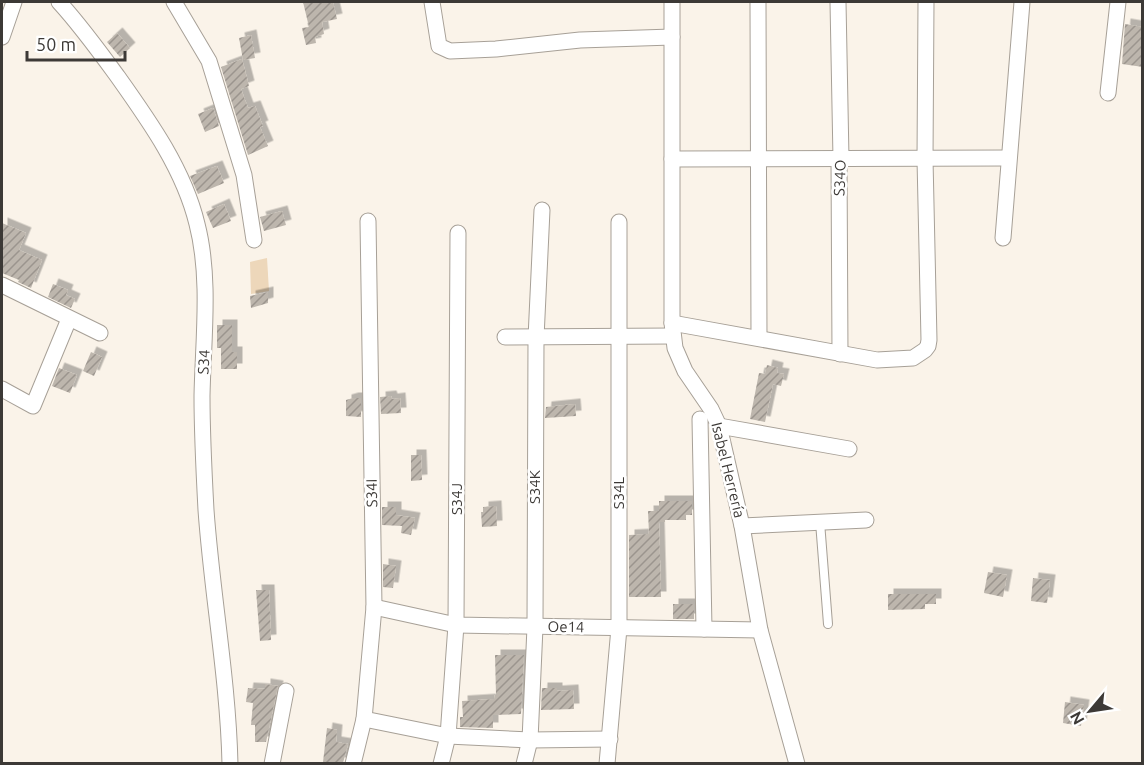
<svg xmlns="http://www.w3.org/2000/svg" width="1144" height="765" font-family="Ubuntu,sans-serif">
	<style>
		.garden { fill: #edd7ba }
		.building { fill: url(#building-hatch); filter: url(#shadow) }
		.lines { fill: none; stroke-linecap: round; stroke-linejoin: round }
		.service-casing { stroke: #a7a097; stroke-width: 10 }
		.minor-casing { stroke: #a7a097; stroke-width: 17 }
		.service { stroke: #fff; stroke-width: 8 }
		.minor { stroke: #fff; stroke-width: 15 }
		.labels { text-anchor: middle; stroke-width: 5; stroke-linejoin: round; paint-order: stroke }
		.street-label { font-size: 15px; fill: #3c3936; stroke: #fff }
	</style>
	<defs>
		<pattern id="building-hatch" width="6" height="6" patternUnits="userSpaceOnUse" patternTransform="scale(1.5)"><rect width="6" height="6" fill="#bdb6ad"/><path d="M-1 1l2-2M0 6l6-6M5 7l2-2" fill="none" stroke="#9b958e"/></pattern>
		<filter id="shadow"><feDropShadow dx="5.5" dy="-5.5" stdDeviation="0" flood-color="#0004"/></filter>
	</defs>
	<rect width="100%" height="100%" fill="#faf3e9"/>
	<polygon class="garden" points="267,258 269,291 251,294 250,262"/>
	<g class="building">
		<polygon points="303,2 333,2 337,19 322,22 324,34 315,37 316,43 306,45 302,28 309,27"/>
		<polygon points="1125,24 1143,27 1143,67 1122,64"/>
		<polygon points="117,33 130,48 120,57 107,42"/>
		<polygon points="251,35 255,58 243,60 239,38"/>
		<polygon points="242,59 249,86 241,89 248,108 255,106 263,126 260,127 268,146 248,155 221,67"/>
		<polygon points="213,108 219,126 205,132 198,114"/>
		<polygon points="217,166 224,183 198,194 190,176"/>
		<polygon points="224,204 231,221 213,228 206,212"/>
		<polygon points="282,211 286,225 264,231 260,217"/>
		<polygon points="2,223 26,233 19,250 42,260 31,288 18,282 19,280 2,273"/>
		<polygon points="53,284 68,290 66,295 75,299 71,308 48,297"/>
		<polygon points="268,292 268,303 251,308 250,296"/>
		<polygon points="217,325 232,325 232,352 237,352 237,369 221,369 221,348 217,348"/>
		<polygon points="91,352 102,357 94,376 83,371"/>
		<polygon points="767,365 778,368 777,373 784,374 781,386 773,384 765,422 750,419 759,373 765,374"/>
		<polygon points="59,368 77,375 70,393 52,386"/>
		<polygon points="391,396 392,399 400,398 401,413 381,414 380,397"/>
		<polygon points="353,398 361,398 361,417 346,416 346,400"/>
		<polygon points="575,404 576,416 545,418 546,407"/>
		<polygon points="411,455 421,455 422,480 411,481"/>
		<polygon points="659,501 692,501 692,515 686,515 686,520 665,520 665,522 659,522 661,597 629,597 629,535 649,534 648,511 659,511"/>
		<polygon points="496,506 497,526 482,527 481,512 483,512 483,507"/>
		<polygon points="382,507 396,507 396,515 415,518 411,535 401,533 402,526 382,525"/>
		<polygon points="383,564 396,566 393,588 383,587"/>
		<polygon points="988,572 1007,575 1003,597 984,593"/>
		<polygon points="1033,578 1050,580 1047,603 1031,601"/>
		<polygon points="256,590 269,590 271,640 260,641"/>
		<polygon points="888,594 936,594 936,604 925,604 925,609 888,610"/>
		<rect x="673" y="604" width="21" height="15"/>
		<polygon points="495,655 524,655 521,714 493,715 493,728 460,727 460,717 463,717 462,701 494,699 495,695 496,695"/>
		<polygon points="265,684 278,686 266,742 255,742 255,725 251,725 253,703 246,702 248,688 265,689"/>
		<polygon points="542,688 557,688 557,691 573,690 574,709 541,710"/>
		<polygon points="1065,702 1084,705 1081,726 1063,723"/>
		<polygon points="327,728 337,730 336,742 348,744 343,763 323,762"/>
	</g>
	<g class="lines">
		<g class="service-casing">
			<polyline id="service" points="820,522 828,624"/>
		</g>
		<g class="minor-casing">
			<g id="minor">
				<path d="M59,2C81,26 99,51 118,77C150,122 184,170 197,224C211,278 203,341 202,396C202,434 204,473 206,510C212,595 228,678 230,764"/>
				<polyline points="174,2 209,61 244,175 254,240"/>
				<polyline points="432,2 439,46 450,51 496,49 580,40 672,37"/>
				<polyline points="672,2 672,323 675,348 685,371 711,409 719,426 742,526 760,630 797,764"/>
				<polyline points="758,2 759,338"/>
				<polyline points="838,2 841,159 839,159 840,354"/>
				<polyline points="2,37 14,2"/>
				<polyline points="1108,93 1118,2"/>
				<polyline points="672,159 1008,158"/>
				<polyline points="1003,238 1022,2"/>
				<polyline points="2,285 100,333"/>
				<polyline points="672,323 877,360 913,358 925,350 928,346 929,340 925,159 926,2"/>
				<polyline points="505,337 673,336"/>
				<polyline points="2,389 33,406 69,319"/>
				<polyline points="700,419 704,629"/>
				<polyline points="719,426 849,449"/>
				<polyline points="742,526 866,520"/>
				<polyline points="374,607 456,625 760,630"/>
				<polyline points="364,719 448,736 530,740 610,739"/>
				<polyline points="272,764 286,691"/>
				<polyline points="353,764 364,719 374,607 368,221"/>
				<polyline points="441,764 448,736 456,625 458,233"/>
				<polyline points="524,764 530,740 535,627 536,338 542,210"/>
				<polyline points="607,764 619,628 619,222"/>
			</g>
		</g>
		<use href="#service" class="service"/>
		<use href="#minor" class="minor"/>
	</g>
	<g class="labels">
		<g class="street-label">
			<text transform="translate(840 178) rotate(-88)" y="5">S34O</text>
			<text transform="translate(204 362) rotate(-87)" y="5">S34</text>
			<text transform="translate(728 470) rotate(76)" y="5">Isabel Herrería</text>
			<text transform="translate(535 487) rotate(-90)" y="5">S34K</text>
			<text transform="translate(372 493) rotate(-91)" y="5">S34I</text>
			<text transform="translate(619 493) rotate(-90)" y="5">S34L</text>
			<text transform="translate(457 499) rotate(-90)" y="5">S34J</text>
			<text transform="translate(566 627) rotate(1)" y="5">Oe14</text>
		</g>
	</g>
	<rect width="1144" height="765" fill="none" stroke="#3c3936" stroke-width="6"/>
	<g transform="translate(1090 711) rotate(241)" stroke="#ffffff" stroke-width="4.5" paint-order="stroke">
	<path d="M0-4.5L10 22L0 15L-10 22Z" fill="#3c3936"/>
	<text y="-9" font-size="16" font-weight="bold" text-anchor="middle" fill="#3c3936">N</text>
	</g>
	<path d="M27 51v9h98v-9" fill="none" stroke="#3c3936" stroke-width="3"/>
	<text x="36" y="51" font-size="18" fill="#3c3936" stroke="#ffffff" stroke-width="4.5" paint-order="stroke">50 m</text>
</svg>
